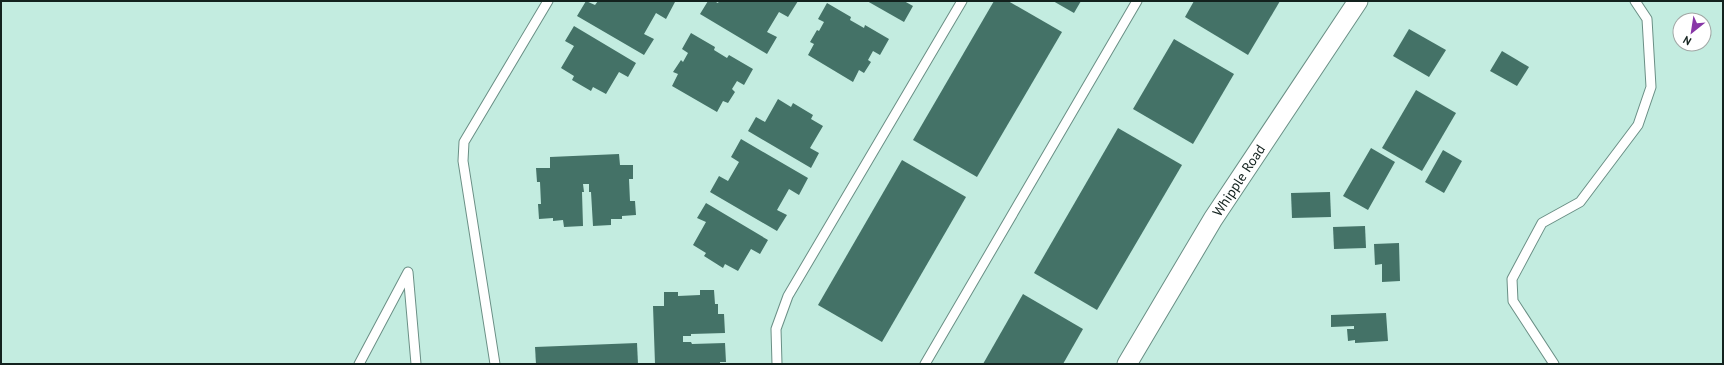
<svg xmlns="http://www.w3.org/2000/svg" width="1724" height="365" font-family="'PT Sans',sans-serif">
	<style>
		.building { fill: #447267 }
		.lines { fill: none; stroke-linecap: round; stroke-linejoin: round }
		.lane-casing { stroke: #6a8f85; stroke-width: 11 }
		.street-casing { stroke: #6a8f85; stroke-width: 21 }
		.lane { stroke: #fff; stroke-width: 9 }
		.street { stroke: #fff; stroke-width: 19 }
		.labels { text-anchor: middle; stroke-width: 3.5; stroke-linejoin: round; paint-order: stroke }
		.street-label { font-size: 14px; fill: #13221e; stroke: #fff }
	</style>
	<rect width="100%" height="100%" fill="#c3ece0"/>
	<g class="building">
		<polygon points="586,1 595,5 598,1 673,1 675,2 666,19 656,13 644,34 654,39 644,55 577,16"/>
		<polygon points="708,1 714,1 718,3 719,1 798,1 788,17 779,12 767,32 777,37 767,54 700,14"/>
		<polygon points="867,1 904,1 913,6 904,22"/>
		<polygon points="994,1 1008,1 1062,32 977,177 913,140"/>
		<polygon points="1053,1 1081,1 1074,13"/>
		<polygon points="1194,1 1280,1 1248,55 1185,17"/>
		<polygon points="827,3 851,17 850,20 864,28 865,25 889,39 880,55 873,51 868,60 871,62 864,73 859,70 853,82 808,55 814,44 810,42 817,30 819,31 824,22 818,19"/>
		<polygon points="574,26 636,63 628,77 619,72 606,94 593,87 591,91 572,80 574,76 561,68 574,46 565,41"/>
		<polygon points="1409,29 1446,50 1429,77 1393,56"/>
		<polygon points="691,33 715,47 714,50 727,58 729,55 753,69 744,85 737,81 732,89 735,92 728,103 723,101 717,112 672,86 678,74 673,72 681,60 683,62 688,53 682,49"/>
		<polygon points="1174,39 1234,74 1193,144 1133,109"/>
		<polygon points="1502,51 1529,67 1517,86 1490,71"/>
		<polygon points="1416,90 1456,113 1422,171 1382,148"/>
		<polygon points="778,99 791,107 793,103 813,115 811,119 823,126 810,148 819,153 811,168 748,131 756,117 765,122"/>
		<polygon points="1118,128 1182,165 1097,310 1034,273"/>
		<polygon points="741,139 808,178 799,195 789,189 777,210 787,215 777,231 710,192 719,176 728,181 739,162 731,157"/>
		<polygon points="1371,148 1395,162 1368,210 1343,196"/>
		<polygon points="1443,150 1462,161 1444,193 1425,182"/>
		<polygon points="619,154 620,165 633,165 633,179 629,179 630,201 635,201 636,215 622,216 622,219 611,219 611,225 593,226 591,192 589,192 589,184 583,184 584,192 582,192 583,226 564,227 563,220 553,221 553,218 539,219 538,204 541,204 540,182 537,182 536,168 550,168 550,157"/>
		<polygon points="902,160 966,197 882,342 818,305"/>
		<polygon points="1330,192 1331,217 1292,218 1291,193"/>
		<polygon points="706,203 768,240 760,254 751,249 738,271 725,264 723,268 704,256 706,253 693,245 706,222 697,218"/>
		<polygon points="1365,226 1366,248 1334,249 1333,227"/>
		<polygon points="1399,243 1400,281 1382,282 1382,264 1375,265 1374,244"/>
		<polygon points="700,290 714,290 715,304 718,304 718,314 724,314 725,333 691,334 691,336 683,336 683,342 691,342 692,344 725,343 726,362 720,362 720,364 655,364 653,306 664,306 664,292 678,292 678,296 700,295"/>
		<polygon points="1023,294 1083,329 1063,364 983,364"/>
		<polygon points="1386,313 1388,341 1355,343 1355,340 1348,341 1347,329 1354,329 1354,326 1331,327 1331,315"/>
		<polygon points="637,343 638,364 536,364 535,347"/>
	</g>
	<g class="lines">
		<g class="lane-casing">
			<g id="lane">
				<polyline points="359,364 408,272 416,364"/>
				<polyline points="495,364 463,161 464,142 548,1"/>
				<polyline points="777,364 776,329 788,296 962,1"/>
				<polyline points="925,364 1137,1"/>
				<polyline points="1554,364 1513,301 1512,279 1542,223 1580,202 1638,125 1651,87 1647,19 1635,1"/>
			</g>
		</g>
		<g class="street-casing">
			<g id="street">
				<path id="s1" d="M1127,364L1213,219L1358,1"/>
			</g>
		</g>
		<use href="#lane" class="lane"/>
		<use href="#street" class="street"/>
	</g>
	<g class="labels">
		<g class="street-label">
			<text dy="5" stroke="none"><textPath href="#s1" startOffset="215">Whipple Road</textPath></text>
		</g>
	</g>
	<rect width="1724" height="365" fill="none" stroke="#13221e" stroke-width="4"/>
	<g transform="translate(1692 32) rotate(210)"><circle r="19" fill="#ffffff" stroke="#a1a7a5"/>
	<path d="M0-3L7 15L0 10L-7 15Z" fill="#8837a7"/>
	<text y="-6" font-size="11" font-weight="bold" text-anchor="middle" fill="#13221e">N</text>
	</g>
</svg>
